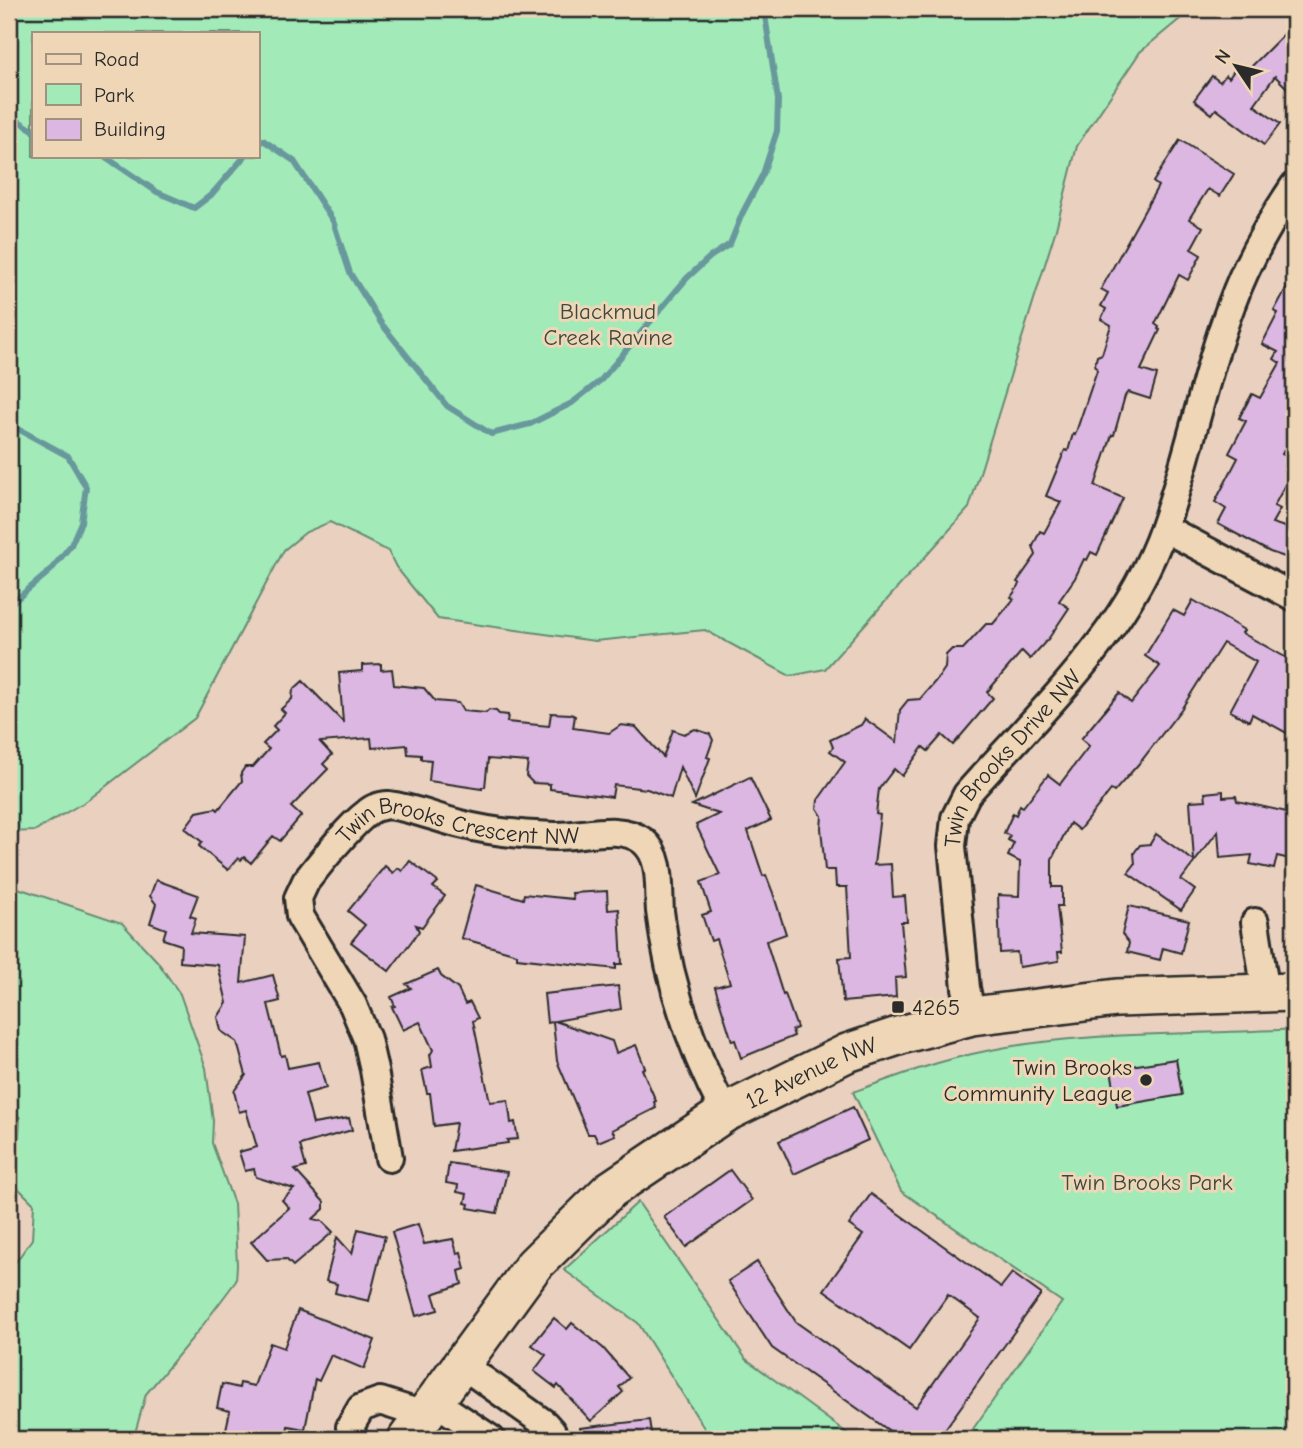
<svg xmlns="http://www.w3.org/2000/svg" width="1303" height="1448" font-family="'Comic Neue',sans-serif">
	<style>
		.green { fill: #a2ebb9; stroke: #668b72; stroke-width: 2; fill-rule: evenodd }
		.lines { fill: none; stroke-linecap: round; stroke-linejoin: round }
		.stream { stroke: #67989c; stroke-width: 6 }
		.building { fill: #dbb7e1; stroke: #2b2b2b; stroke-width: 2 }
		.street-casing { stroke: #2b2b2b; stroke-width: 32 }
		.secondary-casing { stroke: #2b2b2b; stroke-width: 42 }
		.street { stroke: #eed6b6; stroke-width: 26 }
		.secondary { stroke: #eed6b6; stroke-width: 37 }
		.poi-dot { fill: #2b2b2b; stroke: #eed6b6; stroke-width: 2.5 }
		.labels { text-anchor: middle; stroke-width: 6; stroke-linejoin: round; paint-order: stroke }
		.park-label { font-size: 23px; fill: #3d4840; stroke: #eed6b6 }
		.street-label { font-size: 23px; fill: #2b2b2b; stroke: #eed6b6 }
		.poi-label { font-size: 23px; fill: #2b2b2b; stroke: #eed6b6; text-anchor: start }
	</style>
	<rect width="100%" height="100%" fill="#ead0bf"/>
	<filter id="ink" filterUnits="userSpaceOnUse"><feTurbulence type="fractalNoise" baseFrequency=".0143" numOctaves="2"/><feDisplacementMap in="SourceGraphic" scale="14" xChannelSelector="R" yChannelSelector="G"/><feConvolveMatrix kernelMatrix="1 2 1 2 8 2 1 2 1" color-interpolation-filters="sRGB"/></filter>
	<g filter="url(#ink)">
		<g class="green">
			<path d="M9,9H1192L1140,52L1077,146L1056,229L969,508L825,669L790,676L705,630L595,641L438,619L396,567L388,551L330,522L306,532L284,550L195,718L88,800L34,831L9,832ZM257,33V156H33V33Z"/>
			<polygon points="9,885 122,923 157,961 180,994 206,1068 213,1121 212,1143 234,1204 237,1265 236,1281 200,1329 146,1394 135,1433 136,1439 9,1439 9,1272 32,1239 34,1204 16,1186 20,1118 9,1106"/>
			<path d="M1294,1029V1439H966L1062,1302L901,1191L853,1092C897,1076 940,1060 986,1051C1087,1030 1192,1036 1294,1029Z"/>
			<polygon points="638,1202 746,1359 855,1439 711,1439 638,1323 564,1270"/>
		</g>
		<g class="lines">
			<g class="stream">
				<polyline points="9,115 33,130"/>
				<polyline points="257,145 263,140 294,161 333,221 350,273 381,323 447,406 491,434 530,424 572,403 601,380 687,278 710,257 730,244 742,214 763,174 777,131 778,100 764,9"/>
				<polyline points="104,156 157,192 194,208 211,195 245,156"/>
				<polyline points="9,424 68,456 86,487 81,522 71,545 50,571 12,603 9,609"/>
			</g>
		</g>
		<g class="building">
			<polygon points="1294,24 1294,95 1275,76 1254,105 1280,124 1264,145 1216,109 1212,114 1194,100 1212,76 1220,82 1226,75 1229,78 1237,66 1246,72"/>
			<polygon points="1180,140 1234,174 1220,196 1208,189 1189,219 1203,227 1191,249 1201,255 1188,280 1179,275 1155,324 1159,327 1158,329 1160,330 1141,370 1157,375 1150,399 1128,392 1125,396 1114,435 1112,435 1095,486 1123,498 1097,555 1091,552 1087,560 1084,559 1075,578 1059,601 1069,608 1049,638 1030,659 1022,651 987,692 993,698 953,745 942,735 928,751 923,747 902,776 894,769 879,789 876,814 880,815 874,865 891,864 893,897 905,896 907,922 901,922 906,977 895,978 896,997 843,1002 839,958 851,957 847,887 836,887 835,870 825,870 821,828 822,816 817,808 818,800 845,762 830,751 833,747 830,740 861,725 865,719 897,742 900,710 908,700 920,699 939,677 945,668 946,655 952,649 963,649 986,624 993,624 1014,599 1011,597 1020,584 1017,582 1036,555 1033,546 1040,531 1044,533 1061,502 1046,496 1065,450 1068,451 1073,434 1075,435 1097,370 1095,364 1097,356 1102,354 1111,325 1101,319 1106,309 1101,306 1108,293 1101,289 1158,186 1153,182"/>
			<polygon points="1294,274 1294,431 1282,454 1290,458 1284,470 1291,474 1274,506 1280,509 1272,523 1294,530 1294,560 1270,552 1218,524 1226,509 1215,502 1238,458 1229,453 1246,421 1239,418 1252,394 1260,398 1280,363 1274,359 1278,352 1262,344 1278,313 1274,311"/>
			<polygon points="1193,600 1244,630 1242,633 1294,662 1294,737 1252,714 1249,721 1230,711 1256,662 1223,643 1182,708 1142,760 1114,792 1111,790 1079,830 1070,823 1052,859 1052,887 1062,887 1062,906 1057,906 1062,952 1058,952 1059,961 1019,967 1017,952 1000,953 998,895 1019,896 1020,862 1008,856 1014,843 1008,840 1010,836 1004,833 1013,813 1016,815 1020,805 1023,807 1048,775 1060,784 1089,746 1081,739 1119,693 1131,703 1160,666 1145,656 1173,610 1184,616"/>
			<polygon points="381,664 381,670 392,669 394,685 424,688 435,701 458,703 463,711 486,713 489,710 496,711 499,714 508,715 507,722 549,726 551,713 571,714 575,716 573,728 609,733 621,725 636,727 663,757 673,730 684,734 695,729 710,734 713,740 707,757 710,758 695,799 680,767 671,798 647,789 614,785 612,797 550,789 550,784 533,783 526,776 528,762 488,759 485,787 482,787 482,789 429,781 431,760 421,759 421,755 408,754 407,745 372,748 371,738 320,742 332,755 323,764 328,769 291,807 301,816 280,841 273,836 251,863 244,857 241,860 238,858 228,870 199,846 202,842 185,828 197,812 216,808 218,810 242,781 241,773 245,767 253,767 269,749 263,744 277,730 273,726 285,713 281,709 292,699 293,690 303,681 343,722 339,673 362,671 362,665"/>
			<polygon points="750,777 771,820 748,831 763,876 766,875 773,893 786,934 766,941 783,995 785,994 797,1028 792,1030 794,1036 741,1058 735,1040 732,1041 715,987 730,983 716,939 711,941 702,915 711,912 701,882 720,875 696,825 719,814 692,805"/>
			<polygon points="1223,791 1223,797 1236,796 1237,801 1287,812 1287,816 1294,817 1294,860 1277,856 1274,869 1250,864 1252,855 1220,858 1218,831 1181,880 1195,890 1181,910 1128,873 1135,864 1134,853 1140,845 1150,844 1156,834 1194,861 1190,801 1206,800 1205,793"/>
			<polygon points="410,861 438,882 433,887 445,896 422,927 416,925 419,931 417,934 389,971 351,942 365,925 348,911 385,866 393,873 398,868 402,871"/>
			<polygon points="156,880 198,895 190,916 196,918 191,933 245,937 241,983 273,975 280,1001 268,1004 281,1056 285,1055 288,1068 319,1062 326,1088 305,1094 313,1124 349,1118 352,1130 300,1145 306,1167 295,1170 324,1202 324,1209 313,1219 322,1221 333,1232 293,1266 286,1259 267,1260 251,1242 289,1208 282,1200 294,1189 256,1177 254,1169 245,1171 239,1152 257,1147 246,1110 239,1112 234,1091 246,1075 237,1042 221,1031 218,1017 227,1003 218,965 180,962 181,945 163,939 166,929 150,923 156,904 150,896"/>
			<polygon points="476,885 523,899 524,894 573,899 572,893 607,891 608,910 619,909 622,964 616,964 616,969 517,958 517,954 461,938"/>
			<polygon points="1129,906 1189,920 1181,953 1163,948 1160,960 1127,952 1129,943 1122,934"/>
			<polygon points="438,970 441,976 458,989 465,1004 470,1002 478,1018 473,1021 490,1102 508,1100 511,1123 515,1122 518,1139 507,1140 508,1143 451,1151 456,1123 434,1126 430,1093 427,1093 422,1070 432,1067 430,1055 433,1050 420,1022 403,1030 392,1007 395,1006 391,997 411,988 406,984"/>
			<polygon points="618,986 621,1009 555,1021 612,1041 616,1053 636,1045 645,1068 642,1069 656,1101 654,1102 656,1108 612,1130 615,1135 598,1142 594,1134 588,1134 557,1061 553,1022 547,1023 544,994"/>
			<polygon points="1176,1059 1182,1095 1117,1106 1111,1069"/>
			<polygon points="853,1107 868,1140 794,1174 779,1141"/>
			<polygon points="449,1163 507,1172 497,1213 468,1208 469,1204 465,1203 467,1194 457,1192 458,1185 446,1183"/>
			<polygon points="730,1170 752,1200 686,1247 664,1217"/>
			<polygon points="871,1194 1001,1287 1012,1273 1041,1294 938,1439 901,1439 772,1348 728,1281 757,1262 796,1322 916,1407 980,1318 948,1295 909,1350 824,1290 863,1235 849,1225"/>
			<polygon points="418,1224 424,1244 453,1239 457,1253 461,1252 465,1269 459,1271 462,1284 433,1294 438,1310 416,1316 392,1232"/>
			<polygon points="358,1229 385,1236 369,1301 335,1293 337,1284 326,1281 337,1237 352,1254"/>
			<polygon points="298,1310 375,1340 364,1369 331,1355 319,1381 315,1379 305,1429 288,1426 287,1433 281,1432 279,1439 251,1439 225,1434 230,1411 217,1408 222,1384 239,1388 240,1383 254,1386 270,1343 284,1348"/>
			<polygon points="554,1318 567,1329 572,1323 603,1348 629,1378 619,1387 623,1392 591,1421 558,1385 556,1388 534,1371 546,1355 532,1345"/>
			<polygon points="649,1420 652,1439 581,1439 580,1428"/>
		</g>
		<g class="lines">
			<g class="street-casing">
				<g id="street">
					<polyline points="1164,528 1294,597"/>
					<polyline points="1255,922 1266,994"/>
					<path id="s1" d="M972,1016L966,988L952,846L955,818L967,794C1040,711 1126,635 1164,527C1190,453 1204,376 1232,303C1247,262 1269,223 1294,186"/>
					<path id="s2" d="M389,1158L374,1070L367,1039L353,1005L300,916L298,898L306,881C322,861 347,828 367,813C373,807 380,806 388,805C413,808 436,818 460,824C491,832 523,835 555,836C583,837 619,823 643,841C663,857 658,889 660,911C668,982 692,1050 725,1113"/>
					<polyline points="461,1364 544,1423 552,1432 553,1439"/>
					<polyline points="434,1401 491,1439"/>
					<polyline points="354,1439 350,1427 361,1408 380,1401 424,1415"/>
				</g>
			</g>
			<g class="secondary-casing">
				<g id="secondary">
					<path id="s3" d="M407,1439L534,1265L610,1190L725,1113L847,1053L901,1035L972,1016L1117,998L1294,992"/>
				</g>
			</g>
			<use href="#street" class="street"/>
			<use href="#secondary" class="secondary"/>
		</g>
	</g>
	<g class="poi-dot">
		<rect x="891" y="1000" width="14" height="14" rx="3.5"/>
		<circle cx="1146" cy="1080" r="7"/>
	</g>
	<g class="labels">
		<g class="park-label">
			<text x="608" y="319">Blackmud<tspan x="608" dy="26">Creek Ravine</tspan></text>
			<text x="1147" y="1190">Twin Brooks Park</text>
		</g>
		<g class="street-label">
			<text dy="8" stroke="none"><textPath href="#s1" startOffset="280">Twin Brooks Drive NW</textPath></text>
			<text dy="8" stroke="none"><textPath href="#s2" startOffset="480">Twin Brooks Crescent NW</textPath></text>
			<text dy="8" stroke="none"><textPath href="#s3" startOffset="556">12 Avenue NW</textPath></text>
		</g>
		<g class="poi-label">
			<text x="912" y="1015">4265</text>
			<text x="1132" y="1075" text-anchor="end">Twin Brooks<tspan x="1132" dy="26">Community League</tspan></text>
		</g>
	</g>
	<rect width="1303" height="1448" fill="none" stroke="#eed6b6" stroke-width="35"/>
	<rect x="18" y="18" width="1268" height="1413" fill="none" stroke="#2b2b2b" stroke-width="2.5" filter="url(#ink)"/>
	<rect x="32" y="32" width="228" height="126" fill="#eed6b6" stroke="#a0927e" stroke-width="2"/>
	<rect x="46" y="54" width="35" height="10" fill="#eed6b6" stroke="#a0927e" stroke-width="2"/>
	<text x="94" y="66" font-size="21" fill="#2b2b2b">Road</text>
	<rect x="46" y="84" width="35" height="21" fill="#a2ebb9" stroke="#a0927e" stroke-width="2"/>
	<text x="94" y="102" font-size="21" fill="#2b2b2b">Park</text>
	<rect x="46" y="119" width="35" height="21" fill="#dbb7e1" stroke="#a0927e" stroke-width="2"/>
	<text x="94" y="136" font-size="21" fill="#2b2b2b">Building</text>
	<g transform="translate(1236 66) rotate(305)" stroke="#eed6b6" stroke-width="5" paint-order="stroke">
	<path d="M0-5L12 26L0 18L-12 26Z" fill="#2b2b2b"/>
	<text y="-10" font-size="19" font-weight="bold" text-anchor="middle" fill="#2b2b2b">N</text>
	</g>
</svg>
